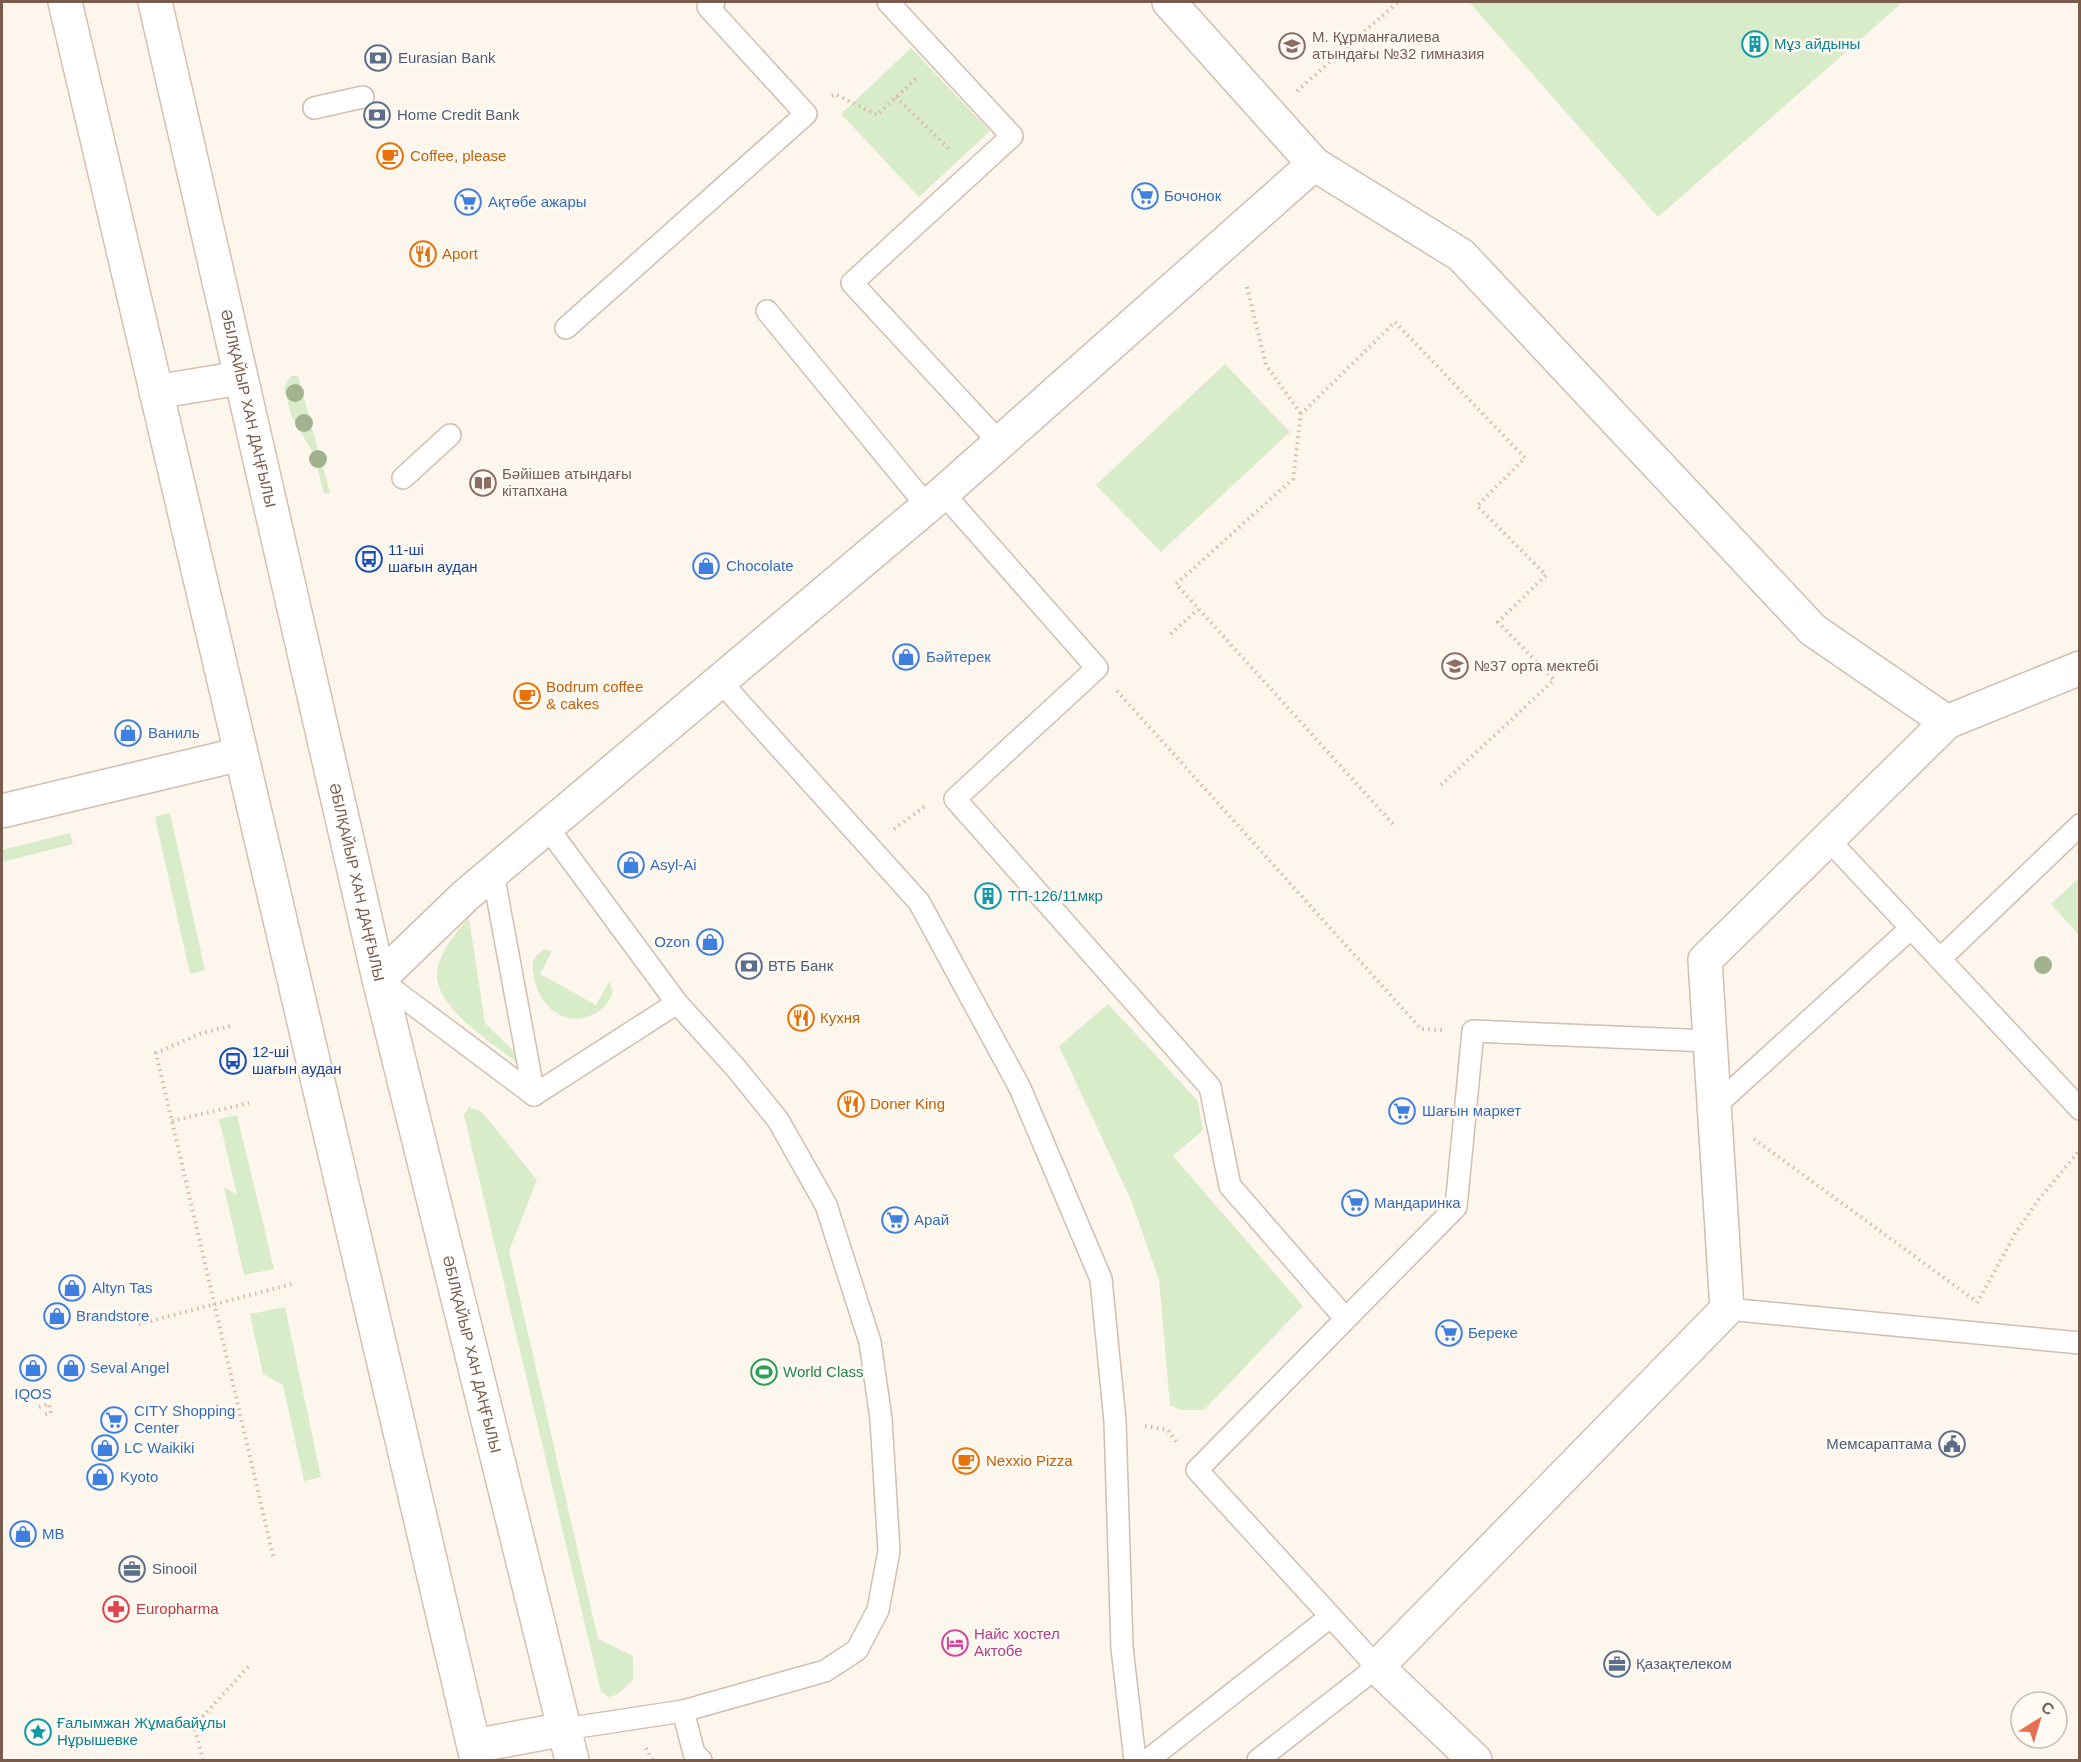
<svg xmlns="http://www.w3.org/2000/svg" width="2081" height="1762" font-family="Arial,sans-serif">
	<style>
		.green { fill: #d8ecc9 }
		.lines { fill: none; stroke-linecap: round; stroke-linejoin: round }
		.service-casing { stroke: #d1beb0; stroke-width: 24 }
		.minor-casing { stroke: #d1beb0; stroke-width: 36 }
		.secondary-casing { stroke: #d6c0b0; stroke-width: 36 }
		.path { stroke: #d9b8a5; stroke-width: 4; stroke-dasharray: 1.5 4.5; stroke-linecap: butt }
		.service { stroke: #fff; stroke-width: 21 }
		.minor { stroke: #fff; stroke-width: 33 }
		.secondary { stroke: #fff; stroke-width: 33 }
		.tree { fill: #a0b28e }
		.labels { text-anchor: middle; stroke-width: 5; stroke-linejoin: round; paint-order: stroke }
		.education-label { font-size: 15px; fill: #785e54; stroke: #fffaf3; text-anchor: start }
		.culture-label { font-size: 15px; fill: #0d838f; stroke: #fffaf3; text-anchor: start }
		.service-label { font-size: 15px; fill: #4e5e75; stroke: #fffaf3; text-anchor: start }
		.food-label { font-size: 15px; fill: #c56008; stroke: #fffaf3; text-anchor: start }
		.shop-label { font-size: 15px; fill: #366cbe; stroke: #fffaf3; text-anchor: start }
		.street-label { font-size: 15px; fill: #7a5c4d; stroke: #fffaf3 }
		.transit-label { font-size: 15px; fill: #164399; stroke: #fffaf3; text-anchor: start }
		.leisure-label { font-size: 15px; fill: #27864d; stroke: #fffaf3; text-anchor: start }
		.health-label { font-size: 15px; fill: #be3a42; stroke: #fffaf3; text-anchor: start }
		.hotel-label { font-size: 15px; fill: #b23c85; stroke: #fffaf3; text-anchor: start }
	</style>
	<rect width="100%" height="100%" fill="#fdf6ec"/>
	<g class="green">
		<polygon points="1469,2 1903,2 1658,217"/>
		<polygon points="911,48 990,131 919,197 841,114"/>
		<polygon points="1225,364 1290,432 1161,552 1096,485"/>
		<polygon points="291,376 298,376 330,493 324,494 314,455 291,415 284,387"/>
		<polygon points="170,813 205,970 190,974 155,817"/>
		<polygon points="70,833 73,844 2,862 2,850"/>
		<polygon points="2079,878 2079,935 2051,904"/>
		<path d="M469,918L485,1023L521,1058L518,1063C494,1045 435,1007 437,974C438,954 456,932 469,918Z"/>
		<path d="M545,949L552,951L540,974L596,1005L609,982L613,991C609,1003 604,1009 592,1015C565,1027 542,1008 535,982C534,975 531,965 534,959C536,954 541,952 545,949Z"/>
		<polygon points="1108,1004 1198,1101 1203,1130 1173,1156 1303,1306 1204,1410 1181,1410 1170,1405 1159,1280 1131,1200 1059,1046"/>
		<polygon points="469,1107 482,1112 537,1180 509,1251 598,1639 633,1656 633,1680 618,1694 609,1697 601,1692 464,1115"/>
		<polygon points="237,1115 274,1269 244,1275 224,1187 237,1195 219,1119"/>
		<polygon points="285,1307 321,1477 304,1481 283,1385 263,1374 250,1314"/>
	</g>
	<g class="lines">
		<g class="service-casing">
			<g id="service">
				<polyline points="888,2 1012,136 852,283 1000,443"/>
				<polyline points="314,108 363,97"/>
				<polyline points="767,311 927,506"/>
				<polyline points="566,328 806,114 708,7 714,2"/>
				<polyline points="403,478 450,435"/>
				<polyline points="943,493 1097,668 955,799 1210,1087 1230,1186 1345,1318"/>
				<polyline points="720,681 919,902 1020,1088 1101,1279 1115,1421 1122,1648 1135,1760"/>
				<polyline points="547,827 677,1003 735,1067 778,1120 826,1205 870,1342 881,1419 889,1551 878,1610 857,1650 825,1671 683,1711 565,1729"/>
				<polyline points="1827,838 2080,1109"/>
				<polyline points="493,873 534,1095"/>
				<polyline points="1940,959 2080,825"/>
				<polyline points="379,979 534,1095"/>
				<polyline points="534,1095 677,1003"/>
				<polyline points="1714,1107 1911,928"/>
				<polyline points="1727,1309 2080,1343"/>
				<polyline points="683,1711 694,1753 701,1760"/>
				<polyline points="1148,1760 1330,1617"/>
				<polyline points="1258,1760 1377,1667 1197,1470 1456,1207 1473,1031 1709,1041"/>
			</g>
		</g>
		<g class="minor-casing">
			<g id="minor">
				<polyline points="1169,2 1314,164 1461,255 1813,630 1947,722"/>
				<polyline points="2,811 241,754"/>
				<polyline points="379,979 465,896 943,493 1314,164"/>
				<polyline points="1475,1760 1377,1667 1727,1309 1705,960 1947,722 2080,668"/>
			</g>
		</g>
		<g class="secondary-casing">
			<g id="secondary">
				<polyline points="65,2 477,1760"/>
				<path id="s1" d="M155,2L379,979L572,1760"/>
				<polyline points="156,392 240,378"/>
				<polyline points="474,1746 565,1729"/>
			</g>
		</g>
		<g class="path">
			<polyline points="1297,91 1398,2"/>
			<polyline points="832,96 835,94 877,115 918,77"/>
			<polyline points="896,97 951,151"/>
			<polyline points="1247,287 1266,365 1301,414"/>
			<polyline points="1171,634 1198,609"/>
			<polyline points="1117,691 1421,1029 1442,1030"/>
			<polyline points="1393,824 1176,584 1293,479 1301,414 1395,322 1525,458 1477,506 1546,575 1498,622 1554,680 1441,785"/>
			<polyline points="894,829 927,805"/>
			<polyline points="230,1026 202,1033 156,1053 274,1560"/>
			<polyline points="172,1121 249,1103"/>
			<polyline points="1754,1139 1976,1301"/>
			<polyline points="1977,1303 2015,1234 2039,1199 2080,1150"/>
			<polyline points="139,1324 292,1284"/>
			<polyline points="39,1407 49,1404 51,1413 41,1415"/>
			<polyline points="1145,1426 1168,1430 1178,1444"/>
			<polyline points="646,1748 652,1760"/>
			<polyline points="203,1760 194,1726 249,1666"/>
		</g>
		<use href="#service" class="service"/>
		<use href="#minor" class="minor"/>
		<use href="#secondary" class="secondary"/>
	</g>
	<g class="tree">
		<circle cx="295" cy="393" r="9"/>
		<circle cx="304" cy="423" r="9"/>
		<circle cx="318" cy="459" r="9"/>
		<circle cx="2043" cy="965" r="9"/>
	</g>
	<defs>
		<g id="building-ring" transform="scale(1.35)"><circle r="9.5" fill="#fffaf3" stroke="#0f9aa8" stroke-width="1.5"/><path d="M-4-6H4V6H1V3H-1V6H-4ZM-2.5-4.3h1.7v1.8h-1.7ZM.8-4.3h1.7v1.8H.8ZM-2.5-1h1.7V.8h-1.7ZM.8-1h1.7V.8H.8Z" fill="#0f9aa8"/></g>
		<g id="school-ring" transform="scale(1.35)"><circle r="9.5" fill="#fffaf3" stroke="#8d6e63" stroke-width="1.5"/><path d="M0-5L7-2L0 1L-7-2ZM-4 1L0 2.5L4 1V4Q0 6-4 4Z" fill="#8d6e63"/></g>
		<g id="bank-ring" transform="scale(1.35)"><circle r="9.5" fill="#fffaf3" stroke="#5c6f8a" stroke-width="1.5"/><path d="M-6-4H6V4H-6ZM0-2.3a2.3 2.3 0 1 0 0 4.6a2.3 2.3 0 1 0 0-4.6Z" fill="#5c6f8a"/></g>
		<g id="cafe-ring" transform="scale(1.35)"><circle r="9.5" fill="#fffaf3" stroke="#e8710a" stroke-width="1.5"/><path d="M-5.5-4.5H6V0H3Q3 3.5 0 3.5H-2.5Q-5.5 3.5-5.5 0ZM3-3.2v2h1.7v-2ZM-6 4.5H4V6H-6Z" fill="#e8710a"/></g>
		<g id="supermarket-ring" transform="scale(1.35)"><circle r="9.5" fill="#fffaf3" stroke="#3f7fe0" stroke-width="1.5"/><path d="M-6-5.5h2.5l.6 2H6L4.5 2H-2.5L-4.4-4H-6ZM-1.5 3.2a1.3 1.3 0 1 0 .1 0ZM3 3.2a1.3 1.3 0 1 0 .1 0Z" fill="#3f7fe0"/></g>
		<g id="restaurant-ring" transform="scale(1.35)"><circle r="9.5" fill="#fffaf3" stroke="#e8710a" stroke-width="1.5"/><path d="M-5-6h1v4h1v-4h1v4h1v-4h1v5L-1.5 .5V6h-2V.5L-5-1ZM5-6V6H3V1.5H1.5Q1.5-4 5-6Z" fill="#e8710a"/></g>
		<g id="library-ring" transform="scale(1.35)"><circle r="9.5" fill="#fffaf3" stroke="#8d6e63" stroke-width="1.5"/><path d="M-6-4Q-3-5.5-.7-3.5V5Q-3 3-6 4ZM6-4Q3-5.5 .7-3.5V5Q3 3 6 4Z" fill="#8d6e63"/></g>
		<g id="bus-ring" transform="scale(1.35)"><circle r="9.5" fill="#fffaf3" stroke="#1a4fb4" stroke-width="1.5"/><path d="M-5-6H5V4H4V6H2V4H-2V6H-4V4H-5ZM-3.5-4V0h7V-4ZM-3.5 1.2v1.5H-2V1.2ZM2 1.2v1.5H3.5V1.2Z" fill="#1a4fb4"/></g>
		<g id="shop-ring" transform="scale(1.35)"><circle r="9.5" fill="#fffaf3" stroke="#3f7fe0" stroke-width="1.5"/><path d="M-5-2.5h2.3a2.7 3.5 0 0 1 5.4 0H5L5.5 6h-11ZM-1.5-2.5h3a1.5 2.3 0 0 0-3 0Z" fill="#3f7fe0"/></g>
		<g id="stadium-ring" transform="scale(1.35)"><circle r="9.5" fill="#fffaf3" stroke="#2e9e5b" stroke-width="1.5"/><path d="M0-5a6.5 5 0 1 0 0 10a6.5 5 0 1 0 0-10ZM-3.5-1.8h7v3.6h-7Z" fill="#2e9e5b"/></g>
		<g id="civic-ring" transform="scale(1.35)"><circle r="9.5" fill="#fffaf3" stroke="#5c6f8a" stroke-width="1.5"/><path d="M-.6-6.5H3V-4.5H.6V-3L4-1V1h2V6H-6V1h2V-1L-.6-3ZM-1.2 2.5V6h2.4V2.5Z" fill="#5c6f8a"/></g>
		<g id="office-ring" transform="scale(1.35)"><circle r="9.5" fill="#fffaf3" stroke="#5c6f8a" stroke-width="1.5"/><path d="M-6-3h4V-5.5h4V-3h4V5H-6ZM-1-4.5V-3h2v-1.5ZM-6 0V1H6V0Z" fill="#5c6f8a"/></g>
		<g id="pharmacy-ring" transform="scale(1.35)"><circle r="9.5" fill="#fffaf3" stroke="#e0444e" stroke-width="1.5"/><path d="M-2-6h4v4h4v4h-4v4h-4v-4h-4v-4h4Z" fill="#e0444e"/></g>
		<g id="hotel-ring" transform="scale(1.35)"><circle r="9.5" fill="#fffaf3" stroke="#d1479c" stroke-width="1.5"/><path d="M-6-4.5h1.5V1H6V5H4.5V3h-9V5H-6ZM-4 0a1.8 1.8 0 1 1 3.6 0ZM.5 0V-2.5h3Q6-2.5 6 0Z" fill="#d1479c"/></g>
		<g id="sight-ring" transform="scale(1.35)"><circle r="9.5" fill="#fffaf3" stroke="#0f9aa8" stroke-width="1.5"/><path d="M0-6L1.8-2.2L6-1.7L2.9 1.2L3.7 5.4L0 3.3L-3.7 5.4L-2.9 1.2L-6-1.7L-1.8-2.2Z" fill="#0f9aa8"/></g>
	</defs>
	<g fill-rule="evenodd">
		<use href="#building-ring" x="1755" y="44"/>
		<use href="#school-ring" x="1292" y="46"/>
		<use href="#bank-ring" x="378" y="58"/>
		<use href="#bank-ring" x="377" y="115"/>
		<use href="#cafe-ring" x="390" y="156"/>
		<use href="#supermarket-ring" x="1145" y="196"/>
		<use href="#supermarket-ring" x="468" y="202"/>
		<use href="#restaurant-ring" x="423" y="254"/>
		<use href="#library-ring" x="483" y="483"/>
		<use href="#bus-ring" x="369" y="559"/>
		<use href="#shop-ring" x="706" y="566"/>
		<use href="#shop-ring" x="906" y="657"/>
		<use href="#school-ring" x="1455" y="666"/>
		<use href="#cafe-ring" x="527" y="696"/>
		<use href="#shop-ring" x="128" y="733"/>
		<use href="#shop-ring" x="631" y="865"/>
		<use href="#building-ring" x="988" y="896"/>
		<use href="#shop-ring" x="710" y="942"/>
		<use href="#bank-ring" x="749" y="966"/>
		<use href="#restaurant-ring" x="801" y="1018"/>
		<use href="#bus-ring" x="233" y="1061"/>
		<use href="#restaurant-ring" x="851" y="1104"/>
		<use href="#supermarket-ring" x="1402" y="1111"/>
		<use href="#supermarket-ring" x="1355" y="1203"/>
		<use href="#supermarket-ring" x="895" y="1220"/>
		<use href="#shop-ring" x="72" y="1288"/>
		<use href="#shop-ring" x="57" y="1316"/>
		<use href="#supermarket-ring" x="1449" y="1333"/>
		<use href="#shop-ring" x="33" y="1368"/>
		<use href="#shop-ring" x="71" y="1368"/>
		<use href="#stadium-ring" x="764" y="1372"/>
		<use href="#supermarket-ring" x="114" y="1420"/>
		<use href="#civic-ring" x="1952" y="1444"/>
		<use href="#shop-ring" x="105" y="1448"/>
		<use href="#cafe-ring" x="966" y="1461"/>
		<use href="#shop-ring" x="100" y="1477"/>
		<use href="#shop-ring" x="23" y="1534"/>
		<use href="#office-ring" x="132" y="1569"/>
		<use href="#pharmacy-ring" x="116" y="1609"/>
		<use href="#hotel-ring" x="955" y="1643"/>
		<use href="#office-ring" x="1617" y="1664"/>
		<use href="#sight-ring" x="38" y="1732"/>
	</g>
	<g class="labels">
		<g class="education-label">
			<text x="1312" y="42">М. Құрманғалиева<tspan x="1312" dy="17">атындағы №32 гимназия</tspan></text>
			<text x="502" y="479">Бәйішев атындағы<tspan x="502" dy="17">кітапхана</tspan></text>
			<text x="1474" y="671">№37 орта мектебі</text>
		</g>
		<g class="culture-label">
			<text x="1774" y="49">Мұз айдыны</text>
			<text x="1008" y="901">ТП-126/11мкр</text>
			<text x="57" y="1728">Ғалымжан Жұмабайұлы<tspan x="57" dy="17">Нұрышевке</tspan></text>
		</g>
		<g class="service-label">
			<text x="398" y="63">Eurasian Bank</text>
			<text x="397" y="120">Home Credit Bank</text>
			<text x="768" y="971">ВТБ Банк</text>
			<text x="1932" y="1449" text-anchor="end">Мемсараптама</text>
			<text x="152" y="1574">Sinooil</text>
			<text x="1636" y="1669">Қазақтелеком</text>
		</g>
		<g class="food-label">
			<text x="410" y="161">Coffee, please</text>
			<text x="442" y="259">Aport</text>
			<text x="546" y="692">Bodrum coffee<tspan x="546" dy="17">&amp; cakes</tspan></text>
			<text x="820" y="1023">Кухня</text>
			<text x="870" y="1109">Doner King</text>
			<text x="986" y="1466">Nexxio Pizza</text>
		</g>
		<g class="shop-label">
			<text x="1164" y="201">Бочонок</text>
			<text x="488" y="207">Ақтөбе ажары</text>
			<text x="726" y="571">Chocolate</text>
			<text x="926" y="662">Бәйтерек</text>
			<text x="148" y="738">Ваниль</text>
			<text x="650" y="870">Asyl-Ai</text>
			<text x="690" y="947" text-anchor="end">Ozon</text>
			<text x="1422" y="1116">Шағын маркет</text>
			<text x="1374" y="1208">Мандаринка</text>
			<text x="914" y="1225">Арай</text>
			<text x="92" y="1293">Altyn Tas</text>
			<text x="76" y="1321">Brandstore</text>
			<text x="1468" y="1338">Береке</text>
			<text x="90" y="1373">Seval Angel</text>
			<text x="33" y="1399" text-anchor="middle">IQOS</text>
			<text x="134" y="1416">CITY Shopping<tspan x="134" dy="17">Center</tspan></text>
			<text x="124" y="1453">LC Waikiki</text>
			<text x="120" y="1482">Kyoto</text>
			<text x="42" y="1539">MB</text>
		</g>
		<g class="street-label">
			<text dy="5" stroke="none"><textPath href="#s1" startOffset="417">ӘБІЛҚАЙЫР ХАН ДАҢҒЫЛЫ</textPath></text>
			<text dy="5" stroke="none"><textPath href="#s1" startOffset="903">ӘБІЛҚАЙЫР ХАН ДАҢҒЫЛЫ</textPath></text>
			<text dy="5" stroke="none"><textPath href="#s1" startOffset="1389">ӘБІЛҚАЙЫР ХАН ДАҢҒЫЛЫ</textPath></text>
		</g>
		<g class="transit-label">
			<text x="388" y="555">11-ші<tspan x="388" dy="17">шағын аудан</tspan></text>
			<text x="252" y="1057">12-ші<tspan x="252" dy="17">шағын аудан</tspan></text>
		</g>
		<g class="leisure-label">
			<text x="783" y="1377">World Class</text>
		</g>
		<g class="health-label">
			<text x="136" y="1614">Europharma</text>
		</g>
		<g class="hotel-label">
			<text x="974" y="1639">Найс хостел<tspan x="974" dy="17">Актобе</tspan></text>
		</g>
	</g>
	<rect width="2081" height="1762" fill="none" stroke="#7a5c4d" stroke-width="6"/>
	<g transform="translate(2039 1720) rotate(37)"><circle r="28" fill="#fffaf3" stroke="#cabbb1" stroke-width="1.5"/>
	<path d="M0-4.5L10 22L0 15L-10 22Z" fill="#e76f51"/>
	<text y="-9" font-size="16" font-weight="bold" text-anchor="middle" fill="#7a5c4d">С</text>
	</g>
</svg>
